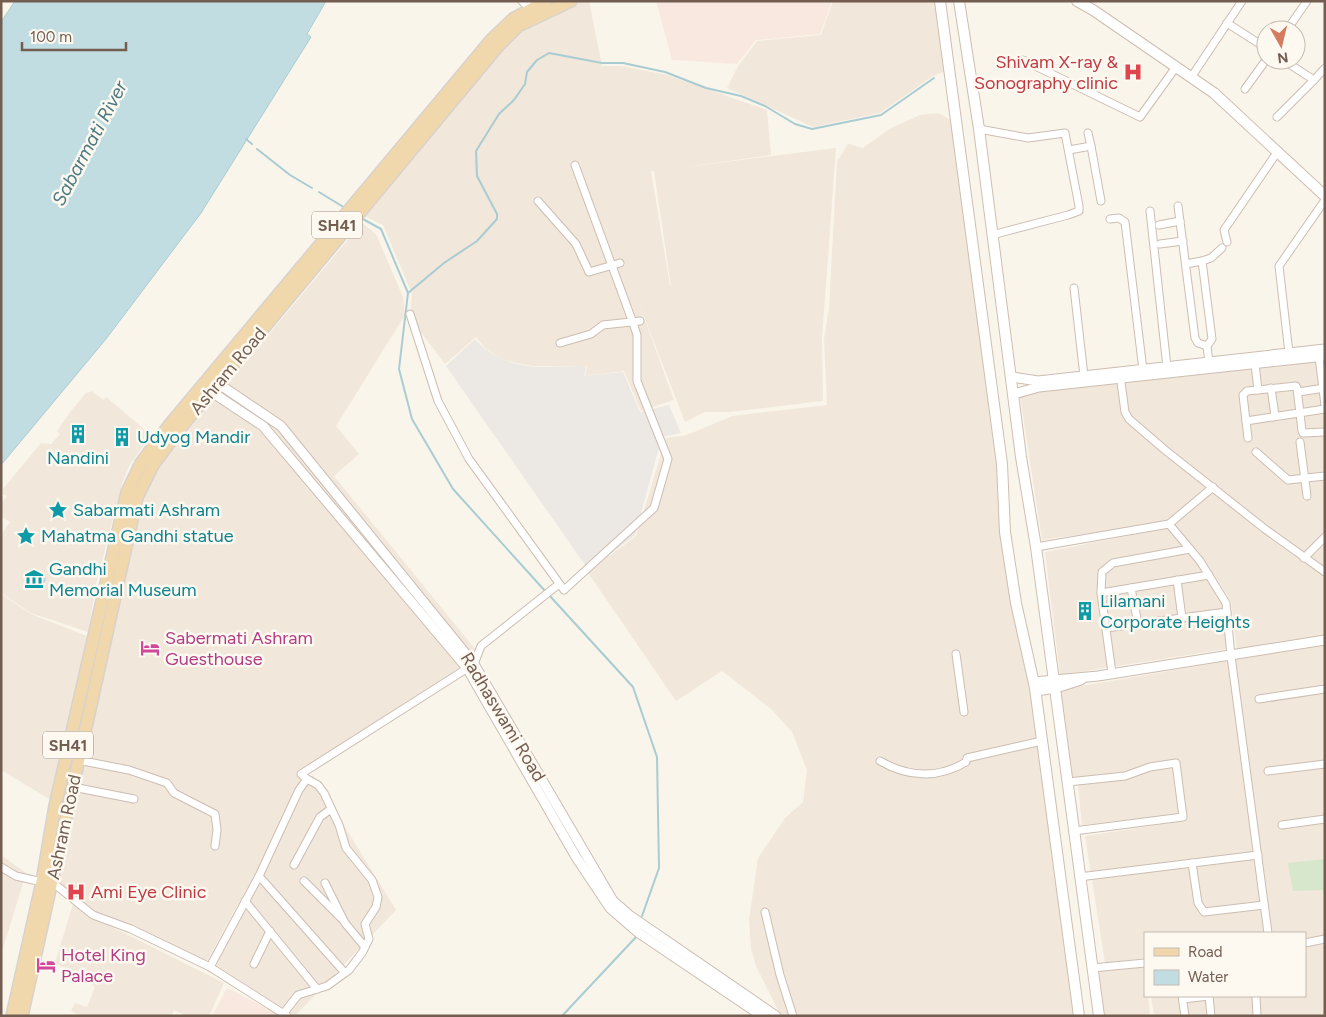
<svg xmlns="http://www.w3.org/2000/svg" width="1326" height="1017" font-family="Figtree,sans-serif">
	<style>
		.residential { fill: #f1e7da; fill-rule: evenodd }
		.commercial { fill: #f9e8e0 }
		.industrial { fill: #ece8e3 }
		.green { fill: #d6e7cb }
		.water { fill: #c1dde2; stroke: #a9ccd3 }
		.lines { fill: none; stroke-linecap: round; stroke-linejoin: round }
		.stream { stroke: #a9ccd3; stroke-width: 2 }
		.minor-casing { stroke: #ccbdb2; stroke-width: 9 }
		.tertiary-casing { stroke: #ccbdb2; stroke-width: 11 }
		.secondary-casing { stroke: #cebeb0; stroke-width: 12 }
		.primary-casing { stroke: #d8d2ce; stroke-width: 14 }
		.minor { stroke: #fff; stroke-width: 7 }
		.tertiary { stroke: #fff; stroke-width: 9 }
		.secondary { stroke: #fff; stroke-width: 10 }
		.primary { stroke: #f1d8ac; stroke-width: 11 }
		.labels { text-anchor: middle; stroke-width: 5; stroke-linejoin: round; paint-order: stroke }
		.shield { fill: #fdf9f1; stroke: #9c8c81; stroke-width: 1 }
		.shield-label { font-size: 16px; font-weight: bold; fill: #735d51 }
		.health-label { font-size: 18px; fill: #be3a42; stroke: #fdf9f1; text-anchor: end }
		.street-label { font-size: 18px; fill: #735d51; stroke: #fdf9f1 }
		.culture-label { font-size: 18px; fill: #0d838f; stroke: #fdf9f1; text-anchor: start }
		.hotel-label { font-size: 18px; fill: #b23c85; stroke: #fdf9f1; text-anchor: start }
		.water-label { font-size: 19px; font-style: italic; fill: #4c7a83; stroke: #fdf9f1 }
	</style>
	<rect width="100%" height="100%" fill="#faf5eb"/>
	<g class="residential">
		<path d="M589,1L602,66H622L667,75L767,110L771,155L678,168L836,148L822,339L823,401L729,412H705L685,422L638,301L674,400L641,411L624,371L585,376L587,366H533L516,363L500,358L485,348L476,337L445,364L410,318L412,294L383,225L364,216L520,29L542,15L577,2ZM651,171H654L671,286H670Z"/>
		<polygon points="833,1 937,1 948,70 933,76 880,113 813,127 727,88 738,66 757,41 821,35"/>
		<polygon points="938,113 956,123 1076,1016 781,1016 756,966 751,949 749,920 758,858 785,818 803,802 807,770 792,732 771,709 722,671 676,701 584,567 611,555 636,536 666,438 687,435 732,416 827,405 824,339 829,308 837,162 848,144 863,148 889,129 920,115"/>
		<polygon points="362,223 376,234 403,297 405,315 336,426 359,454 334,476 480,655 296,772 306,782 206,962 93,913 54,881 144,483"/>
		<polygon points="1325,360 1325,635 1237,652 1231,601 1199,552 1168,522 1042,540 1020,396 1038,392"/>
		<polygon points="92,391 103,400 106,397 151,435 129,466 122,484 96,584 88,632 31,613 1,593 1,535 10,522 1,516 1,504 7,496 3,494 3,489 41,443 51,444 60,434 57,431 71,411 86,393"/>
		<polygon points="1169,528 1198,553 1229,601 1233,648 1060,675 1045,552"/>
		<polygon points="1,594 31,614 87,636 51,800 1,770"/>
		<polygon points="1325,642 1325,937 1305,941 1305,933 1270,933 1233,658"/>
		<polygon points="1228,661 1265,933 1145,933 1145,958 1105,963 1085,836 1185,821 1177,763 1124,774 1069,779 1058,690"/>
		<polygon points="1174,768 1179,814 1082,825 1078,784 1130,779 1139,773"/>
		<polygon points="313,775 396,910 295,1016 208,960"/>
		<polygon points="1,855 26,873 1,955"/>
		<polygon points="73,904 92,917 224,983 209,1016 187,1016 174,1010 171,1016 81,1016 71,1011 75,1003 87,1007 95,987 55,963"/>
		<polygon points="1325,944 1325,1016 1154,1016 1151,996 1305,996 1305,947"/>
		<polygon points="1145,966 1145,996 1148,996 1150,1016 1103,1016 1096,971"/>
	</g>
	<g class="commercial">
		<polygon points="656,1 832,1 820,34 756,40 737,64 672,60"/>
		<polygon points="227,988 282,1016 212,1016"/>
	</g>
	<polygon class="industrial" points="475,339 485,349 500,358 516,364 533,367 586,366 584,376 623,372 640,412 669,405 681,433 662,437 635,535 610,554 585,565 446,366"/>
	<polygon class="green" points="1325,859 1325,897 1323,890 1293,891 1288,863"/>
	<g class="water">
		<polygon points="15,1 326,1 307,34 311,37 201,213 106,339 1,465 1,22"/>
		<circle cx="39" cy="579" r="6"/>
	</g>
	<g class="lines">
		<g class="stream">
			<polyline points="246,139 252,144"/>
			<polyline points="257,149 290,175 312,188"/>
			<polyline points="319,192 345,208"/>
			<polyline points="361,218 381,229 408,293 399,369 412,419 453,489 546,592"/>
			<polyline points="408,293 444,263 477,241 497,219 497,214 477,176 476,151 499,114 514,100 525,84 527,72 537,60 549,53 602,63 623,63 665,72 706,88 741,96 765,106 795,124 812,129 881,115 934,78"/>
			<polyline points="549,595 633,687 657,757 659,868 642,916"/>
			<polyline points="562,1016 637,936"/>
		</g>
		<g class="minor-casing">
			<g id="minor">
				<polyline points="1227,23 1266,48"/>
				<polyline points="1287,30 1307,1"/>
				<polyline points="1023,60 1140,117 1176,67"/>
				<polyline points="1283,60 1314,80 1325,68"/>
				<polyline points="1194,73 1242,1"/>
				<polyline points="1245,89 1266,60"/>
				<polyline points="1277,117 1314,80"/>
				<polyline points="979,129 1028,138 1065,133 1079,206 1079,211 1068,215 992,235"/>
				<polyline points="1088,133 1091,146"/>
				<polyline points="1069,150 1091,146 1101,201"/>
				<polyline points="538,201 576,244 589,272 620,263"/>
				<polyline points="1178,206 1195,338 1198,343 1207,346 1212,339 1202,261 1186,264"/>
				<polyline points="1150,211 1167,367"/>
				<polyline points="1110,219 1119,218 1125,222 1143,370"/>
				<polyline points="1159,225 1180,221"/>
				<polyline points="1227,242 1224,230 1278,151"/>
				<polyline points="1160,244 1183,241"/>
				<polyline points="1202,261 1211,258 1222,248"/>
				<polyline points="1074,288 1084,376"/>
				<polyline points="410,314 438,401 469,459 564,590 654,508 668,459 637,381 637,335 633,323 575,165"/>
				<polyline points="560,343 591,334 603,325 640,321"/>
				<polyline points="1207,346 1209,363"/>
				<polyline points="1289,353 1279,266 1325,200"/>
				<polyline points="1319,357 1325,405"/>
				<polyline points="1255,364 1258,390"/>
				<polyline points="1120,375 1125,412 1129,419 1165,450 1265,529 1325,572"/>
				<polyline points="1271,388 1275,416"/>
				<polyline points="1298,392 1325,388"/>
				<polyline points="1325,409 1246,421 1243,395 1247,391 1296,386 1297,388 1302,431 1303,433 1325,432"/>
				<polyline points="1246,421 1248,438"/>
				<polyline points="1300,442 1307,496"/>
				<polyline points="1256,452 1288,480 1325,476"/>
				<polyline points="1213,487 1169,524 1200,561 1226,603 1231,656 1268,933"/>
				<polyline points="1036,547 1169,524"/>
				<polyline points="1304,558 1325,537"/>
				<polyline points="1177,580 1182,618"/>
				<polyline points="1131,588 1138,624"/>
				<polyline points="1101,593 1209,575"/>
				<polyline points="1106,628 1227,612"/>
				<polyline points="956,654 964,712"/>
				<polyline points="1112,673 1101,593 1102,572 1113,563 1190,549"/>
				<polyline points="1259,699 1325,689"/>
				<polyline points="78,760 129,770 167,783 174,793 215,814 217,830 215,846"/>
				<path d="M880,761C908,777 938,779 966,762L967,758L1042,741"/>
				<polyline points="1268,771 1325,764"/>
				<polyline points="307,779 301,774 474,664 481,646 559,584"/>
				<polyline points="1068,782 1125,776 1150,767 1176,763 1183,817 1074,831"/>
				<polyline points="73,787 134,799"/>
				<polyline points="1282,825 1325,819"/>
				<polyline points="1192,863 1198,903 1204,912 1264,905"/>
				<polyline points="294,865 320,817 331,809"/>
				<polyline points="1,867 16,876 42,882"/>
				<polyline points="259,876 345,973"/>
				<polyline points="1079,877 1258,855"/>
				<polyline points="304,881 342,919"/>
				<polyline points="52,882 93,915 131,929 210,967 287,1016"/>
				<polyline points="325,883 345,923 365,947"/>
				<polyline points="245,901 317,989"/>
				<polyline points="765,912 780,975 793,1016"/>
				<polyline points="1305,943 1325,939"/>
				<polyline points="254,964 270,931"/>
				<polyline points="210,967 259,876 299,790 307,779 318,785 324,793 339,825 346,848 372,880 378,897 376,907 365,924 369,939 362,953 349,970 327,986 298,995 283,1014"/>
				<polyline points="1092,968 1145,963"/>
				<polyline points="1182,996 1185,1016"/>
				<polyline points="1209,996 1211,1016"/>
				<polyline points="1256,996 1257,1016"/>
				<polyline points="1183,999 1209,996"/>
			</g>
		</g>
		<g class="tertiary-casing">
			<g id="tertiary">
				<polyline points="523,1 532,9"/>
				<polyline points="1012,377 1038,381 1325,349"/>
				<polyline points="213,380 281,426 474,664 613,901 629,915 776,1016"/>
				<polyline points="207,389 263,426 467,668 576,857 610,908 639,933 762,1016"/>
				<polyline points="1014,394 1039,387 1325,356"/>
				<polyline points="1034,682 1098,676 1325,640"/>
				<polyline points="1036,691 1056,688 1081,680"/>
			</g>
		</g>
		<g class="secondary-casing">
			<g id="secondary">
				<polyline points="940,1 1002,464 1005,532 1016,603 1035,688 1079,1016"/>
				<polyline points="959,1 979,129 1021,457 1036,547 1099,1016"/>
				<polyline points="1077,1 1093,10 1214,93 1325,196"/>
			</g>
		</g>
		<g class="primary-casing">
			<g id="primary">
				<polyline points="12,1016 42,882 55,806 127,492 141,463 171,423 492,39 513,19 546,1"/>
				<polyline points="22,1016 137,497 153,465 178,431 499,45 518,26 571,1"/>
			</g>
		</g>
		<use href="#minor" class="minor"/>
		<use href="#tertiary" class="tertiary"/>
		<use href="#secondary" class="secondary"/>
		<use href="#primary" class="primary"/>
	</g>
	<defs>
		<g id="hospital-bare" transform="scale(1.5)"><path d="M-5-5h3v3.5h4V-5h3V5h-3V1.5h-4V5h-3Z" fill="#e0444e" stroke="#fdf9f1" stroke-width="2.5" paint-order="stroke"/></g>
		<g id="building-bare" transform="scale(1.5)"><path d="M-4-6H4V6H1V3H-1V6H-4ZM-2.5-4.3h1.7v1.8h-1.7ZM.8-4.3h1.7v1.8H.8ZM-2.5-1h1.7V.8h-1.7ZM.8-1h1.7V.8H.8Z" fill="#0f9aa8" stroke="#fdf9f1" stroke-width="2.5" paint-order="stroke"/></g>
		<g id="sight-bare" transform="scale(1.5)"><path d="M0-6L1.8-2.2L6-1.7L2.9 1.2L3.7 5.4L0 3.3L-3.7 5.4L-2.9 1.2L-6-1.7L-1.8-2.2Z" fill="#0f9aa8" stroke="#fdf9f1" stroke-width="2.5" paint-order="stroke"/></g>
		<g id="museum-bare" transform="scale(1.5)"><path d="M0-6L6-3V-2H-6V-3ZM-5-1h2V3h-2ZM-1-1h2V3h-2ZM3-1h2V3H3ZM-6 4H6V6H-6Z" fill="#0f9aa8" stroke="#fdf9f1" stroke-width="2.5" paint-order="stroke"/></g>
		<g id="hotel-bare" transform="scale(1.5)"><path d="M-6-4.5h1.5V1H6V5H4.5V3h-9V5H-6ZM-4 0a1.8 1.8 0 1 1 3.6 0ZM.5 0V-2.5h3Q6-2.5 6 0Z" fill="#d1479c" stroke="#fdf9f1" stroke-width="2.5" paint-order="stroke"/></g>
	</defs>
	<g fill-rule="evenodd">
		<use href="#hospital-bare" x="1133" y="72"/>
		<use href="#building-bare" x="78" y="434"/>
		<use href="#building-bare" x="122" y="437"/>
		<use href="#sight-bare" x="58" y="510"/>
		<use href="#sight-bare" x="26" y="536"/>
		<use href="#museum-bare" x="34" y="579"/>
		<use href="#building-bare" x="1085" y="611"/>
		<use href="#hotel-bare" x="150" y="648"/>
		<use href="#hospital-bare" x="76" y="892"/>
		<use href="#hotel-bare" x="46" y="965"/>
	</g>
	<g class="labels">
		<g class="shield">
			<rect x="312" y="211.5" width="50" height="27" rx="4"/>
			<rect x="43" y="731.5" width="50" height="27" rx="4"/>
		</g>
		<g class="shield-label">
			<text x="337" y="231">SH41</text>
			<text x="68" y="751">SH41</text>
		</g>
		<g class="health-label">
			<text x="1118" y="68">Shivam X-ray &amp;<tspan x="1118" dy="21">Sonography clinic</tspan></text>
			<text x="91" y="898" text-anchor="start">Ami Eye Clinic</text>
		</g>
		<g class="street-label">
			<text transform="translate(228 371) rotate(-50)" y="6">Ashram Road</text>
			<text transform="translate(503 717) rotate(59)" y="6">Radhaswami Road</text>
			<text transform="translate(64 827) rotate(-78)" y="6">Ashram Road</text>
		</g>
		<g class="culture-label">
			<text x="137" y="443">Udyog Mandir</text>
			<text x="78" y="464" text-anchor="middle">Nandini</text>
			<text x="73" y="516">Sabarmati Ashram</text>
			<text x="41" y="542">Mahatma Gandhi statue</text>
			<text x="49" y="575">Gandhi<tspan x="49" dy="21">Memorial Museum</tspan></text>
			<text x="1100" y="607">Lilamani<tspan x="1100" dy="21">Corporate Heights</tspan></text>
		</g>
		<g class="hotel-label">
			<text x="165" y="644">Sabermati Ashram<tspan x="165" dy="21">Guesthouse</tspan></text>
			<text x="61" y="961">Hotel King<tspan x="61" dy="21">Palace</tspan></text>
		</g>
		<g class="water-label">
			<text transform="translate(89 143) rotate(-62)" y="7">Sabarmati River</text>
		</g>
	</g>
	<rect width="1326" height="1017" fill="none" stroke="#735d51" stroke-width="5"/>
	<rect x="1144" y="932" width="162" height="65" fill="#fdf9f1" stroke="#c6bbb1"/>
	<rect x="1154" y="948" width="25" height="8" fill="#f1d8ac" stroke="#c6bbb1"/>
	<text x="1188" y="957" font-size="15" fill="#735d51">Road</text>
	<rect x="1154" y="970" width="25" height="15" fill="#c1dde2" stroke="#c6bbb1"/>
	<text x="1188" y="982" font-size="15" fill="#735d51">Water</text>
	<g transform="translate(1281 45) rotate(172)"><circle r="24" fill="#fdf9f1" stroke="#c6bbb1"/>
	<path d="M0-4L9 19L0 12L-9 19Z" fill="#d57b5f"/>
	<text y="-8" font-size="14" font-weight="bold" text-anchor="middle" fill="#735d51">N</text>
	</g>
	<path d="M22 42v8h104v-8" fill="none" stroke="#735d51" stroke-width="2.5"/>
	<text x="30" y="42" font-size="15" fill="#735d51" stroke="#fdf9f1" stroke-width="4" paint-order="stroke">100 m</text>
</svg>
